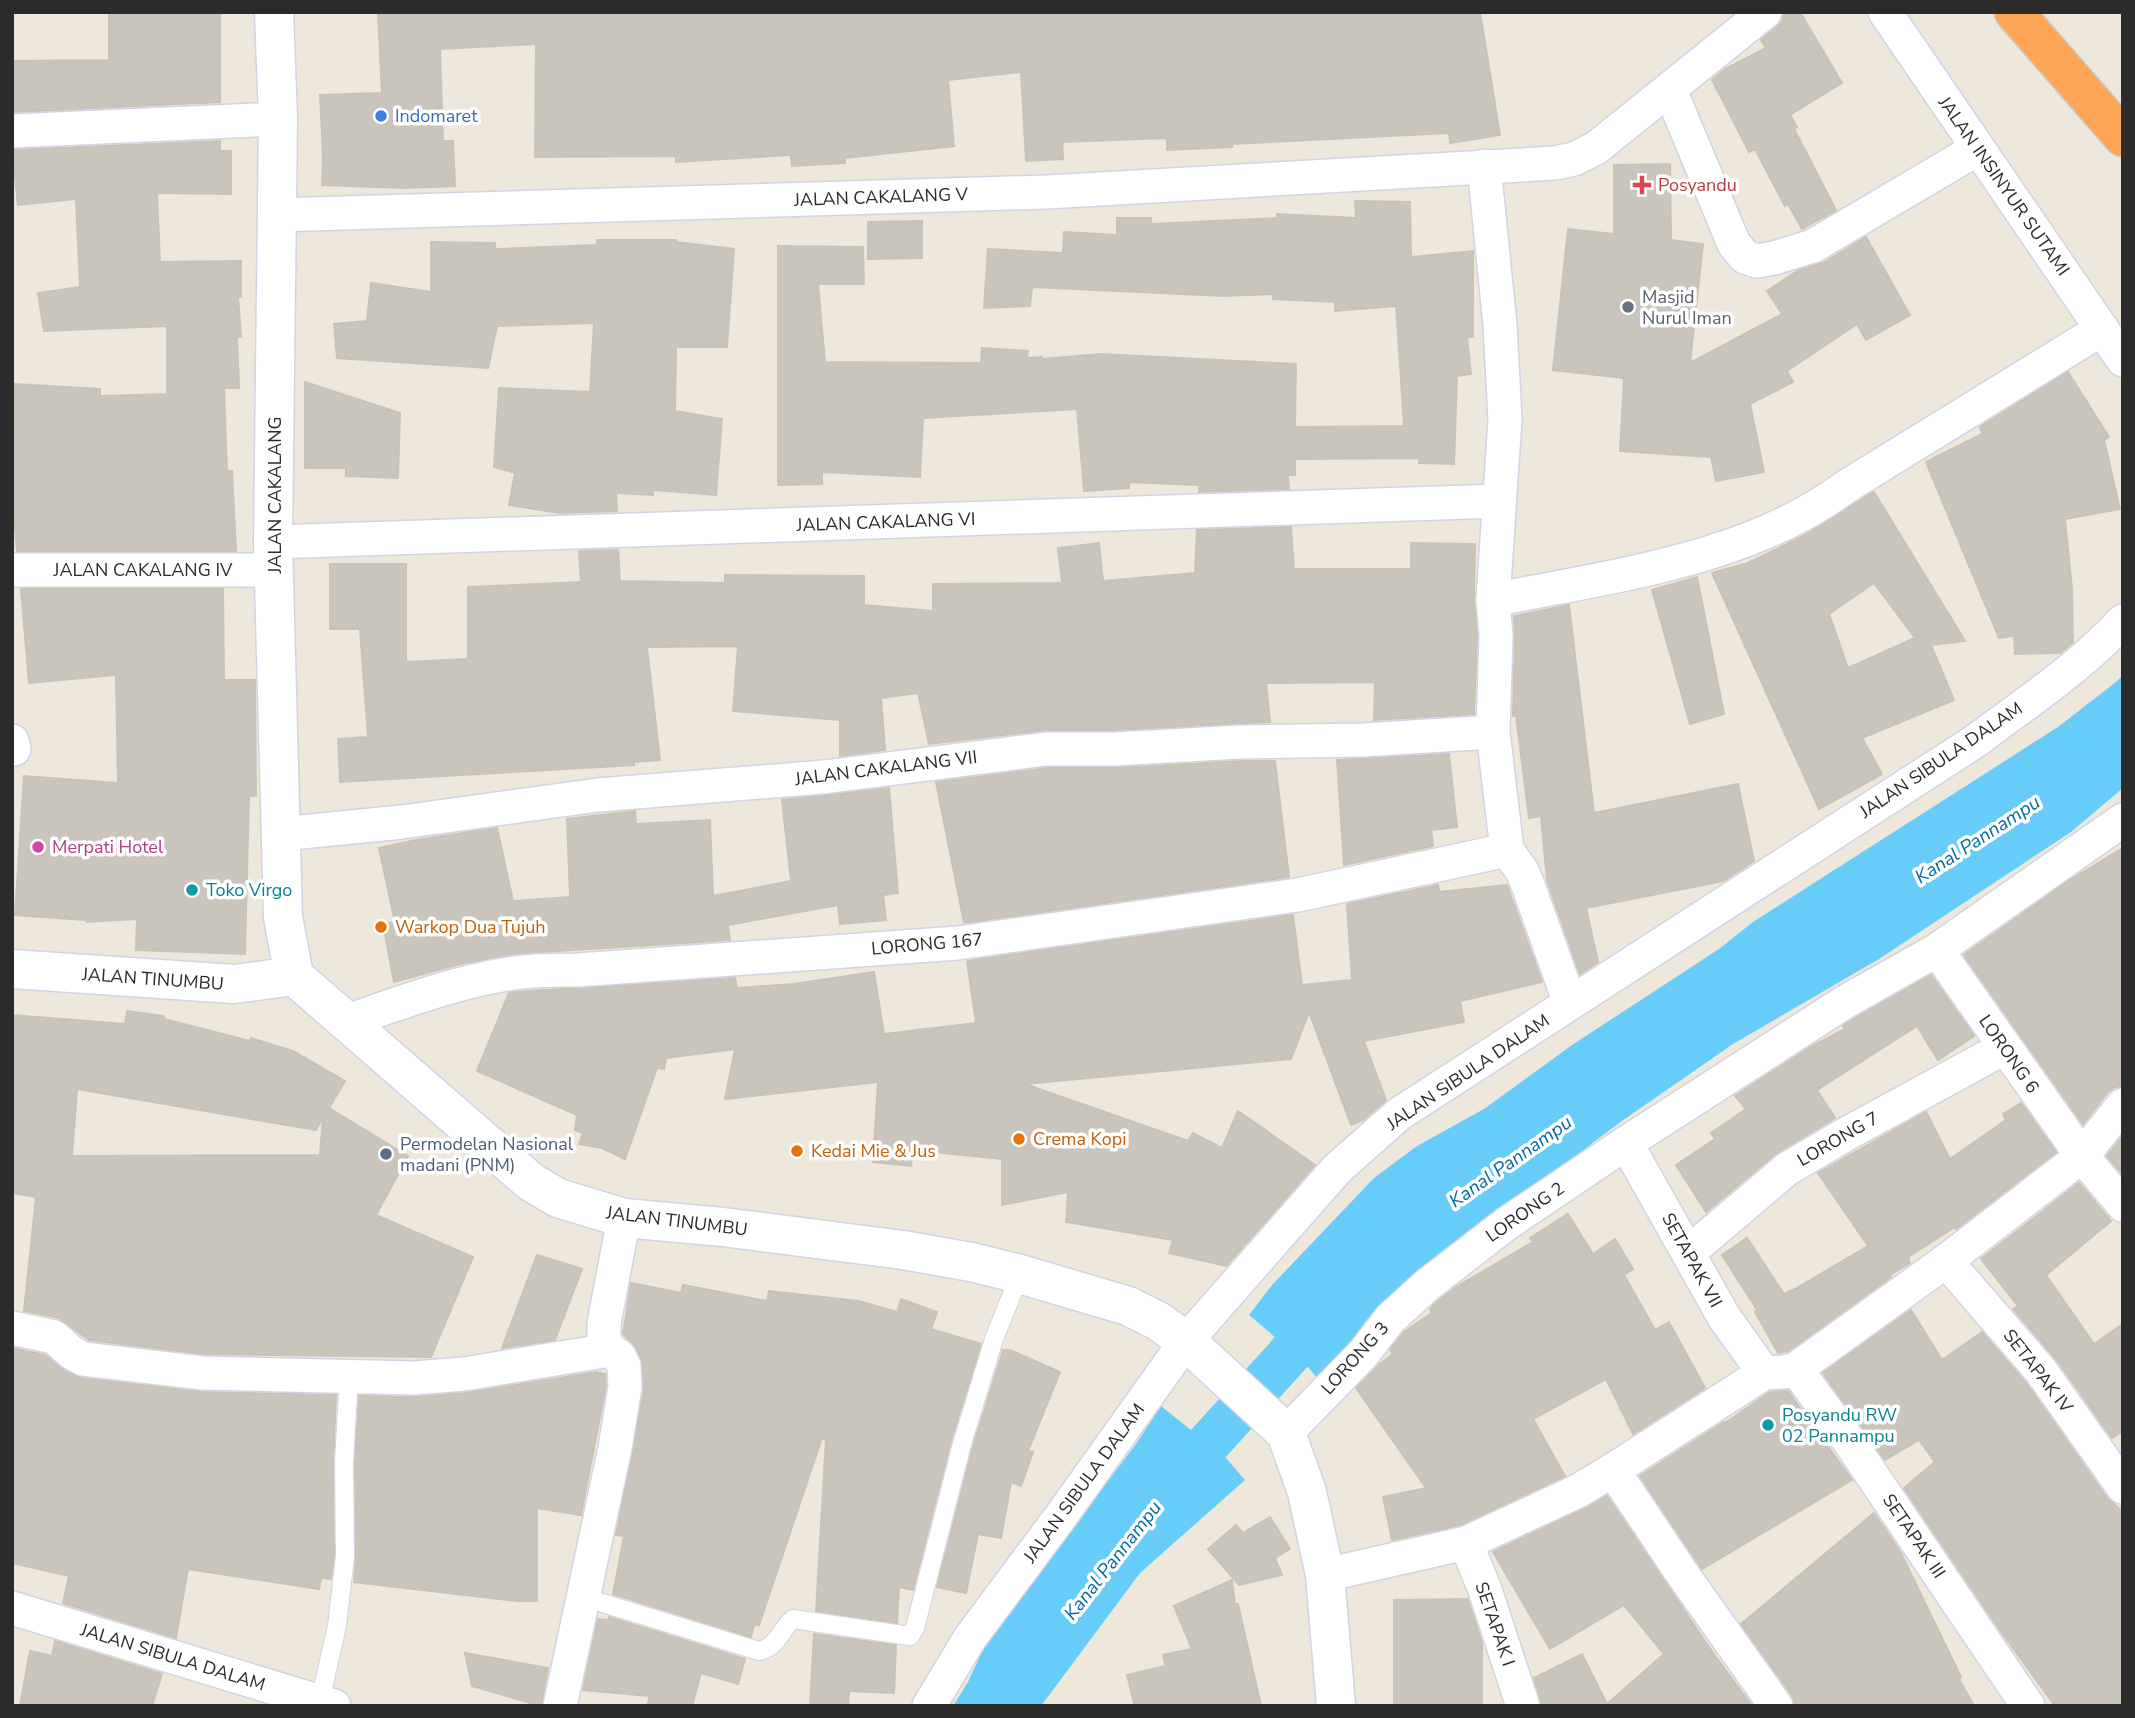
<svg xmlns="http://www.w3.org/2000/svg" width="2135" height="1718" font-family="'Nunito Sans',sans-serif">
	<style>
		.water { fill: #67cdf8 }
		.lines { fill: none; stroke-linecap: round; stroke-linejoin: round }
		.canal { stroke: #67cdf8; stroke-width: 44 }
		.building { fill: #c9c4bc; stroke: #cac3b5; stroke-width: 2; fill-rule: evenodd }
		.service-casing { stroke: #d1d4e5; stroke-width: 20 }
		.minor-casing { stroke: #d1d4e5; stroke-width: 36 }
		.secondary-casing { stroke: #d1d4e5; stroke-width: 41 }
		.motorway-casing { stroke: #c8c8c8; stroke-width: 41 }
		.service { stroke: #fff; stroke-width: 18 }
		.minor { stroke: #fff; stroke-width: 33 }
		.secondary { stroke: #fff; stroke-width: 38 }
		.motorway { stroke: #ffa556; stroke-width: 38 }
		.shop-dot { fill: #3f7fe0; stroke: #fff; stroke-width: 2.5 }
		.health-dot { fill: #e0444e; stroke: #fff; stroke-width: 2.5 }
		.worship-dot { fill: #6b7280; stroke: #fff; stroke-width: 2.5 }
		.hotel-dot { fill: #d1479c; stroke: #fff; stroke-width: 2.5 }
		.culture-dot { fill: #0f9aa8; stroke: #fff; stroke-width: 2.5 }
		.food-dot { fill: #e8710a; stroke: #fff; stroke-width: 2.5 }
		.service-dot { fill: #5c6f8a; stroke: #fff; stroke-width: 2.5 }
		.labels { text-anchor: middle; stroke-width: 7; stroke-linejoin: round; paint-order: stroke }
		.shop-label { font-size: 18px; fill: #366cbe; stroke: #fff; text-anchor: start }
		.health-label { font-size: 18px; fill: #be3a42; stroke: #fff; text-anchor: start }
		.street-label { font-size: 18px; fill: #2b2b2b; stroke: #fff }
		.worship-label { font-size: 18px; fill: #5b616d; stroke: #fff; text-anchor: start }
		.hotel-label { font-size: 18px; fill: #b23c85; stroke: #fff; text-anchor: start }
		.culture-label { font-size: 18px; fill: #0d838f; stroke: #fff; text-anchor: start }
		.food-label { font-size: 18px; fill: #c56008; stroke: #fff; text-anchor: start }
		.service-label { font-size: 18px; fill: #4e5e75; stroke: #fff; text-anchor: start }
		.water-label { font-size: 19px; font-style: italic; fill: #0369a7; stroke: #fff }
	</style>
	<rect width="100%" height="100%" fill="#eee7dc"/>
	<g class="water">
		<polygon points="2123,675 2123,788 2071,832 1879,959 1733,1044 1619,1123 1497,1215 1318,1379 1303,1361 1249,1315 1273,1284 1374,1178 1417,1146 1484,1109 1572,1045 1719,949 1753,922 2058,727 2116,682"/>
		<polygon points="1161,1406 1226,1458 1245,1480 1140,1573 1041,1706 953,1706 968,1682 986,1643 1136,1444"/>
	</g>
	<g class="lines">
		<polyline class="canal" points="1169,1487 1331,1308"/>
	</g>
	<g class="building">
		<polygon points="109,12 220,12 220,102 12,112 12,61 109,60"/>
		<polygon points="412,12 1480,12 1500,135 1450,143 1449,133 1232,144 1232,147 1167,150 1167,138 1062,142 1063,159 1026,161 1021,72 948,80 954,146 845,158 845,163 792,166 791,155 676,162 676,156 535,157 536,44 440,49 443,141 453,141 455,186 405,188 322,185 323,156 320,95 382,93 378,14"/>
		<polygon points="1784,12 1800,12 1842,83 1790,115 1797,127 1794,129 1836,210 1802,229 1788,204 1785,206 1755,149 1749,152 1712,80 1725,69 1766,48 1761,40 1778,26 1783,20"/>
		<polygon points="220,141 220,151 231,151 231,194 157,193 160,262 241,261 241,297 238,297 241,337 237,337 239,388 224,388 227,471 232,471 236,551 17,551 12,491 15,384 100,389 100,396 167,394 167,326 44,331 38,293 80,287 76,199 18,205 12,150"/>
		<polygon points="1670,164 1671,240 1703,244 1690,363 1782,314 1767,291 1799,270 1823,263 1866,237 1910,315 1866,340 1857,324 1787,371 1793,382 1750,404 1764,472 1716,481 1711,457 1620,451 1624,378 1553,370 1568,229 1614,234 1614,165"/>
		<polygon points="1355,201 1410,202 1411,257 1473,251 1473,337 1467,337 1471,374 1457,376 1454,464 1419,463 1419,458 1295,459 1295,475 1288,475 1289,489 1199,492 1199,485 1129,482 1129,488 1084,491 1077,409 923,418 920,477 822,472 822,484 778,485 778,246 863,247 864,284 818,284 825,362 981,363 982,348 1028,351 1027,358 1042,357 1042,359 1101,354 1296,364 1295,427 1404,426 1396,306 1335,311 1335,302 1273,299 1273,294 1223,296 1032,287 1030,306 984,308 988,249 1063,253 1064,232 1117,235 1117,218 1151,218 1151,224 1277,218 1277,214 1356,218"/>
		<polygon points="922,221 922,258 868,259 868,222"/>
		<polygon points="597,240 676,240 676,242 734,249 727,347 676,347 675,411 722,419 716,495 653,490 653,495 616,493 617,511 560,513 509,505 515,473 494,467 499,388 590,392 594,323 497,326 488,368 337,358 334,324 367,321 371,283 431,292 431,242 495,243 495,249 597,245"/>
		<polygon points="2068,372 2109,437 2104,440 2120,509 2065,519 2072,589 2073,642 2060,653 2015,654 2014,636 1999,638 1926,462 1982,434 1980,427"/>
		<polygon points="305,382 400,413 398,478 346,476 346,468 305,468"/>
		<path d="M1874,492L1965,641L1931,645L1954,700L1862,738L1882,774L1819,809L1712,573L1748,563L1805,535ZM1874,583L1915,638L1848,668L1829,614Z"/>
		<polygon points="1291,527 1294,569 1411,569 1411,543 1475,544 1474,602 1477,636 1474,714 1374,720 1375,682 1266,683 1270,722 1114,730 1046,730 929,744 918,693 881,698 885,750 840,756 840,720 733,711 738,646 647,647 660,760 634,762 634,765 340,782 338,739 368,737 360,629 330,629 330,564 406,564 406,662 468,659 468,587 581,582 579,551 618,550 620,581 725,583 725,575 864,576 864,605 933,611 933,584 1062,583 1058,548 1099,543 1103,581 1195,573 1197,530"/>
		<polygon points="1697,577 1724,714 1690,724 1652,590"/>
		<polygon points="21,589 223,589 224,680 255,680 256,796 249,796 245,954 136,950 137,919 87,922 86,920 15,915 24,776 118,783 116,675 29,683"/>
		<polygon points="1569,605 1594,813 1738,784 1754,861 1723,881 1586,908 1598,962 1580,974 1547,880 1541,816 1529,818 1516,715 1513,716 1515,637 1514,616"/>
		<polygon points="1449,754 1457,827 1431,830 1433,846 1344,865 1337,760"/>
		<polygon points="1241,761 1275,761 1289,877 964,923 936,782 1047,768 1116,768"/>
		<polygon points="889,788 898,893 883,895 886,920 840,924 838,905 728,925 730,940 511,954 460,964 394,982 383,924 395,922 379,848 416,840 497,828 513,901 570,897 567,819 635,811 636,824 710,820 713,896 791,881 782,800"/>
		<polygon points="2123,848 2123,1086 2115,1087 2108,1092 2083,1124 1964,955 2070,880"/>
		<polygon points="1438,885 1439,892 1507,885 1542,982 1460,1001 1464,1022 1364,1041 1386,1100 1363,1120 1351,1125 1309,1012 1291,1059 1025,1084 1188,1141 1193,1133 1222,1148 1238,1111 1315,1165 1226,1266 1169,1253 1173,1240 1066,1222 1068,1192 1002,1205 1002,1159 913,1150 911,1166 873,1162 878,1082 725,1099 735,1049 666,1058 664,1069 657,1068 625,1159 602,1148 579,1144 583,1133 575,1130 577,1115 477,1071 509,993 515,992 735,978 737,988 794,984 874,972 884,1034 976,1023 967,961 1293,915 1302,985 1352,980 1347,904"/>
		<polygon points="1931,975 1974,1036 1938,1060 1917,1026 1817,1090 1835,1118 1775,1154 1706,1212 1676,1165 1715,1139 1711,1133 1746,1109 1735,1096 1812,1046 1845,1029 1843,1026 1855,1018"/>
		<path d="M127,1011L164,1016V1019L250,1041L251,1038L293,1051L345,1081L329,1108L408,1156L376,1215L473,1257L431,1357L204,1354L89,1340L59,1318L24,1311L36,1197L12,1193V1015L125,1024ZM77,1089L316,1130L323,1117L320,1155L72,1156Z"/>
		<polygon points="2021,1103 2056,1152 1956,1229 1955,1227 1908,1257 1910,1263 1890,1275 1891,1277 1788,1351 1778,1353 1755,1312 1757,1310 1722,1255 1747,1238 1784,1294 1795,1289 1868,1246 1818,1173 1926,1112 1950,1159 2006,1120 2003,1114"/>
		<polygon points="2123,1136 2123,1175 2107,1156"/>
		<polygon points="2079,1183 2111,1221 2046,1275 2094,1344 2123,1324 2123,1431 2112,1438 2057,1360 2013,1309 2018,1306 1981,1259"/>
		<polygon points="1568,1214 1593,1254 1615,1239 1633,1269 1624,1275 1655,1330 1669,1322 1705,1388 1633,1434 1606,1379 1533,1419 1565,1476 1460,1525 1392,1540 1383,1497 1426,1488 1356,1388 1380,1364 1393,1354 1390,1350 1404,1332 1432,1313 1430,1309 1438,1301 1456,1287 1533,1242 1530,1238"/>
		<polygon points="537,1255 582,1269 555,1340 502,1348"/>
		<polygon points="631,1283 681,1293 683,1285 767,1301 769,1291 859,1301 897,1312 901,1299 937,1312 931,1329 981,1344 951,1441 913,1590 899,1587 897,1623 816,1611 826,1439 822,1438 759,1625 754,1625 751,1637 613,1594 624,1536 616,1535 644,1390 641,1358 636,1347 623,1334"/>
		<polygon points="1911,1310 1942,1360 1982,1332 2026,1383 2107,1498 2123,1512 2123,1706 2055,1706 2002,1633 1904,1488 1935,1462 1919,1440 1885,1460 1823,1373"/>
		<polygon points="12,1348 45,1355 63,1370 81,1378 202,1392 336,1395 333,1463 334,1555 331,1579 321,1578 319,1589 188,1569 176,1638 63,1603 69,1576 12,1563"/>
		<polygon points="1003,1350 1010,1350 1060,1372 1028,1451 1033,1452 1021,1486 1011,1482 1001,1538 978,1534 966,1593 937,1587 973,1447"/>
		<polygon points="596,1372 605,1374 606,1386 581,1515 537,1508 537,1601 517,1601 354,1582 356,1556 355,1463 359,1396 414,1397 466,1393"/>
		<polygon points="1788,1391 1852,1480 1702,1569 1640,1476 1724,1422 1725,1423 1770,1392"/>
		<polygon points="1607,1496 1711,1650 1752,1706 1542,1706 1534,1678 1582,1654 1607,1704 1664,1654 1624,1605 1550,1649 1493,1552 1586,1508"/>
		<polygon points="1874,1513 1901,1553 1961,1677 1959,1679 1974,1706 1795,1706 1792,1695 1741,1624"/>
		<polygon points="1270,1517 1290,1549 1275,1558 1282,1575 1239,1585 1208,1549 1236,1525 1243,1533"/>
		<polygon points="1232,1580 1235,1604 1238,1604 1261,1706 1135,1706 1127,1675 1166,1666 1163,1655 1192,1649 1174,1606"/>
		<polygon points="1468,1599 1482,1643 1482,1706 1394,1706 1394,1600"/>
		<polygon points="609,1617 745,1659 738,1684 701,1673 692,1706 647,1706 650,1696 583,1690 598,1619 609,1620"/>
		<polygon points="814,1634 896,1645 894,1693 849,1691 848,1706 810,1706"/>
		<polygon points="55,1641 162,1674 152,1706 20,1706 30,1651 52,1656"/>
		<polygon points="465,1653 548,1668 541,1706 472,1686"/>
	</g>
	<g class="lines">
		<g class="service-casing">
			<g id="service">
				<path d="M583,1597L759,1651C778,1647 780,1630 793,1619L910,1636L915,1628L962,1444L994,1339L1020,1274"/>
				<polyline points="320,1701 337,1626 345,1556 344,1463 349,1375"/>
			</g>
		</g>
		<g class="minor-casing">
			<g id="minor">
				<polyline points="1885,12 2123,360"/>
				<polyline points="1670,90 1734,244 1745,257 1757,261 1774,258 1813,246 1977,149"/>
				<polyline points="12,131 278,119"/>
				<polyline points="1484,166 1500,325 1505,419 1493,600 1496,636 1493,732 1507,850 1522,871 1528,885 1570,1003"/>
				<polyline points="277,215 1047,192 1555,163 1574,159 1596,148 1765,12"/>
				<polyline points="273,542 1498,501"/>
				<polyline points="12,570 274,570"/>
				<path d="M1493,600C1611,576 1749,560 1847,486L2102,329"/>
				<polyline points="12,741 14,749"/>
				<polyline points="281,834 402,822 598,795 824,777 1046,749 1115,749 1240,742 1362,740 1493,732"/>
				<polyline points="1937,950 2082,1156 2123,1205"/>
				<path d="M347,1021C403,1002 477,974 535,971C549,970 564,970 578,970L958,943L1298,895L1507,850"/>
				<polyline points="1626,1143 1724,1317 1764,1373"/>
				<polyline points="1688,1253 1787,1169 1848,1133 2004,1048"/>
				<polyline points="1946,1261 2041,1371 2123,1487"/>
				<polyline points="12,1328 54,1337 72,1353 83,1359 203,1373 414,1378 464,1374 610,1350"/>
				<polyline points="1796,1369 1849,1441 2028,1706"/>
				<polyline points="1286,1433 1363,1354 1390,1319 1426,1286 1506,1224 1626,1143 1845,1002 1937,950 2123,820"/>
				<polyline points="1466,1543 1485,1590 1523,1706"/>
				<polyline points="1325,1575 1466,1543 1578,1491 1613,1470"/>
				<polyline points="12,1608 334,1706"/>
				<polyline points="560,1706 615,1448 625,1387 624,1366 619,1356 610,1350 604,1339 604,1323 624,1218"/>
				<path d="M929,1706L970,1638L1064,1512L1186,1341L1337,1169L1399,1114L1977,740C2027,702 2081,667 2123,621"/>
				<polyline points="1776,1706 1681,1572 1613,1470 1764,1373 1784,1372 1796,1369 1946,1261 2082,1156 2123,1105"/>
			</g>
		</g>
		<g class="secondary-casing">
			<g id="secondary">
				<polyline points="274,12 278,119 273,542 283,917 294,976"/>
				<polyline points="12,969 234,984 294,976 531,1182 558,1198 624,1218 723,1227 903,1250 971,1262 1020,1274 1128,1306 1158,1321 1186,1341 1286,1433 1307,1492 1325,1575 1336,1706"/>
			</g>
		</g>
		<g class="motorway-casing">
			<polyline id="motorway" points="2014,12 2123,137"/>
		</g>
		<use href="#service" class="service"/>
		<use href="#minor" class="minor"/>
		<use href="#secondary" class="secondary"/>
		<use href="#motorway" class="motorway"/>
	</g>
	<circle class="shop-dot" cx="381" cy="116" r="7"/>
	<path class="health-dot" d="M1638.5 174.5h7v7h7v7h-7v7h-7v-7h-7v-7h7z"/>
	<circle class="worship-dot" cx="1628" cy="307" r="7"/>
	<circle class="hotel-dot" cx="38" cy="847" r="7"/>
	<g class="culture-dot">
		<circle cx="192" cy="890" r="7"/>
		<circle cx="1768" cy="1425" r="7"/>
	</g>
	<g class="food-dot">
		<circle cx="381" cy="927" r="7"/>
		<circle cx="1019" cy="1139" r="7"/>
		<circle cx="797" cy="1151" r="7"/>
	</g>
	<circle class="service-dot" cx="386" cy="1154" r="7"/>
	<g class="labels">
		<g class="shop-label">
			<text x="395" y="122">Indomaret</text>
		</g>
		<g class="health-label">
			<text x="1658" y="191">Posyandu</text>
		</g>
		<g class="street-label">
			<text transform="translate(2004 186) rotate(55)" y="6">JALAN INSINYUR SUTAMI</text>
			<text transform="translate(881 197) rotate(-2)" y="6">JALAN CAKALANG V</text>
			<text transform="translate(275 495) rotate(-90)" y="6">JALAN CAKALANG</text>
			<text transform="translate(886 522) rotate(-2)" y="6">JALAN CAKALANG VI</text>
			<text x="143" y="576">JALAN CAKALANG IV</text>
			<text transform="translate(1941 760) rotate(-34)" y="6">JALAN SIBULA DALAM</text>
			<text transform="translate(886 768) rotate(-7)" y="6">JALAN CAKALANG VII</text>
			<text transform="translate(927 944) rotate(-5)" y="6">LORONG 167</text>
			<text transform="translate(153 979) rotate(4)" y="6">JALAN TINUMBU</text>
			<text transform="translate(2009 1054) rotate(55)" y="6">LORONG 6</text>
			<text transform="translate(1468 1072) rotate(-34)" y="6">JALAN SIBULA DALAM</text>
			<text transform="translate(1838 1139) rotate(-30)" y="6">LORONG 7</text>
			<text transform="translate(1525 1212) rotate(-35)" y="6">LORONG 2</text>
			<text transform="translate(677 1221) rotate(7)" y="6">JALAN TINUMBU</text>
			<text transform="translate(1692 1260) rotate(61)" y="6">SETAPAK VII</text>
			<text transform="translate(1355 1358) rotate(-48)" y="6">LORONG 3</text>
			<text transform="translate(2038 1371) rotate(52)" y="6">SETAPAK IV</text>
			<text transform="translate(1084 1483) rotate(-54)" y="6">JALAN SIBULA DALAM</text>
			<text transform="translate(1914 1536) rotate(56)" y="6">SETAPAK III</text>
			<text transform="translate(1495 1624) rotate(71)" y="6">SETAPAK I</text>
			<text transform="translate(173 1657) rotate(17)" y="6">JALAN SIBULA DALAM</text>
		</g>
		<g class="worship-label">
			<text x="1642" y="303">Masjid<tspan x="1642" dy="21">Nurul Iman</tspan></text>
		</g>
		<g class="hotel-label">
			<text x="52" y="853">Merpati Hotel</text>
		</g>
		<g class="culture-label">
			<text x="206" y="896">Toko Virgo</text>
			<text x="1782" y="1421">Posyandu RW<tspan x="1782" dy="21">02 Pannampu</tspan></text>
		</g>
		<g class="food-label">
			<text x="395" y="933">Warkop Dua Tujuh</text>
			<text x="1033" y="1145">Crema Kopi</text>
			<text x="811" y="1157">Kedai Mie &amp; Jus</text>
		</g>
		<g class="service-label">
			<text x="400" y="1150">Permodelan Nasional<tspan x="400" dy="21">madani (PNM)</tspan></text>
		</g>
		<g class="water-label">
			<text transform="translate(1977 839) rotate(-33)" y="7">Kanal Pannampu</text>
			<text transform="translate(1510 1161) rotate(-35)" y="7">Kanal Pannampu</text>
			<text transform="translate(1112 1560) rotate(-52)" y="7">Kanal Pannampu</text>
		</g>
	</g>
	<rect width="2135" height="1718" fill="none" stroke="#2b2b2b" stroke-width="28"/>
</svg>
